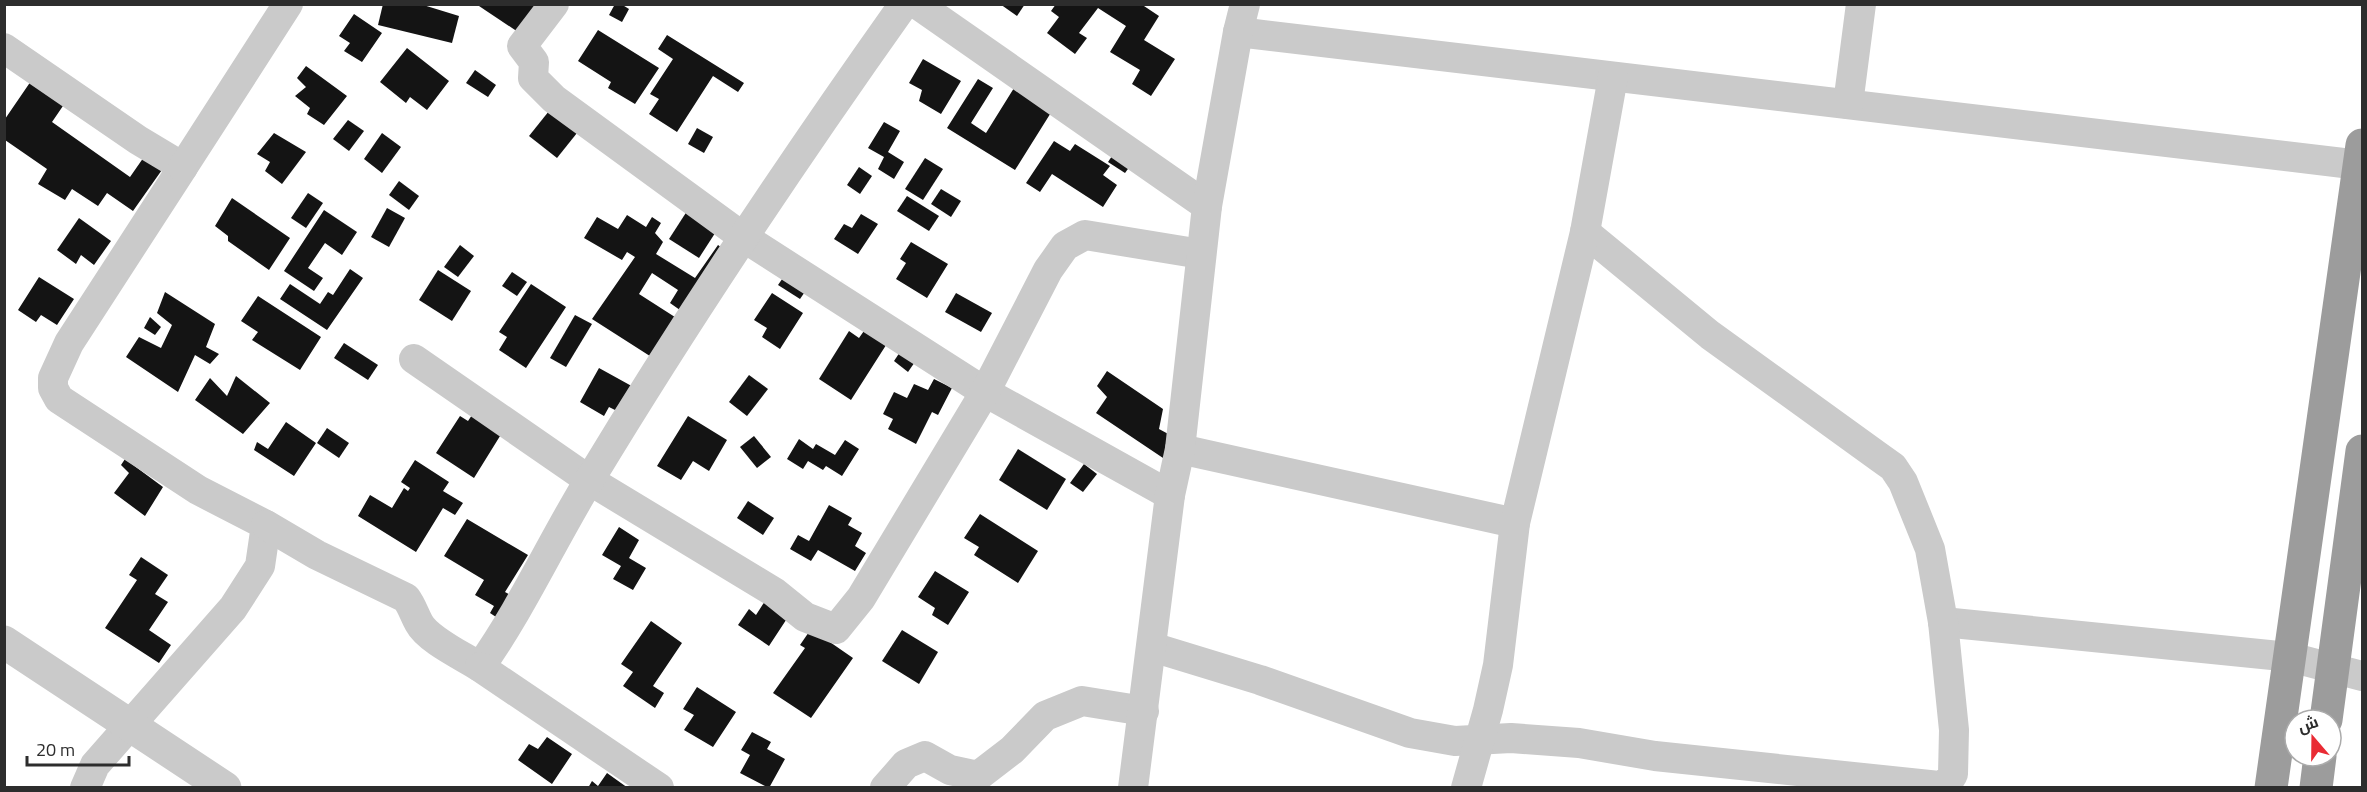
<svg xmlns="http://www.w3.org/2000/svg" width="2367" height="792" font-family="'Titillium Web',Cairo,sans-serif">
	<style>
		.building { fill: #141414 }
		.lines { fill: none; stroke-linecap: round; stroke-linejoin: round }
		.minor { stroke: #cacaca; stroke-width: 30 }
		.tertiary { stroke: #cacaca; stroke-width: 33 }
		.trunk { stroke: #9c9c9c; stroke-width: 33 }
	</style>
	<rect width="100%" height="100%" fill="#fff"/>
	<g class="building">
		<polygon points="383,4 420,4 459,16 452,43 378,25"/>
		<polygon points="476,4 541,4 521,34"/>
		<polygon points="615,4 621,4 629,9 622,22 609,15"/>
		<polygon points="1000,4 1025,4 1017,16"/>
		<polygon points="1056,4 1141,4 1159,16 1144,40 1175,59 1151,96 1132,84 1140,70 1110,52 1126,26 1098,8 1079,33 1087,38 1075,54 1047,33 1059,17 1051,11"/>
		<polygon points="354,14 382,33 362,62 344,51 350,43 339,36"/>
		<polygon points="598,30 659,68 635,104 608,88 611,82 578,61"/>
		<polygon points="667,35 744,83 738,92 713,76 677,132 649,114 659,99 650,94 673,59 658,49"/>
		<polygon points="407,48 449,81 427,110 410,97 406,103 380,82"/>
		<polygon points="923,59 961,81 941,114 919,101 922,90 909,83"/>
		<polygon points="306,66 347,96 324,125 307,114 310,108 295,96 306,87 297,78"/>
		<polygon points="475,70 496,85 488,97 466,83"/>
		<polygon points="978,79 993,88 971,123 986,133 1014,88 1052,111 1015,170 947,128"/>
		<polygon points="31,81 65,103 52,122 130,177 146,154 164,167 133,211 107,193 98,206 72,189 65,200 38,184 47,169 5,140 5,119"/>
		<polygon points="549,111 577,133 557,158 529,136"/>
		<polygon points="348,120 364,131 349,151 333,139"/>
		<polygon points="884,122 900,131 888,152 904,162 894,179 878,169 884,157 868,148"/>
		<polygon points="697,128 713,137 704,153 688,144"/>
		<polygon points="274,133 306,152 282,184 265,171 270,162 257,154"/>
		<polygon points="382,133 401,147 382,173 364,159"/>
		<polygon points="1054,141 1070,151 1075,144 1110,166 1103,175 1117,185 1103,207 1052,174 1040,192 1026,183"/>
		<polygon points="1116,150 1133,162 1125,173 1108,162"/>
		<polygon points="925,158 943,169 923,200 905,189"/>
		<polygon points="859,167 872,176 860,194 847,185"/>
		<polygon points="399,181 419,196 409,210 389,195"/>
		<polygon points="941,189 961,201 951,217 931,204"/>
		<polygon points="308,193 323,203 306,228 291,218"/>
		<polygon points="907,196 939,216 929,231 897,211"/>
		<polygon points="232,198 290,238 269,270 228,241 228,236 215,226"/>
		<polygon points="387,208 405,218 389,247 371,237"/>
		<polygon points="689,208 719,227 699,258 669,239"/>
		<polygon points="324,210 357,232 342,255 325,243 308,268 323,278 314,291 284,271"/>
		<polygon points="861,214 878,224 858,254 834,239 844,224 852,228"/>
		<polygon points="627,215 646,227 652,217 661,223 655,233 663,242 656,254 695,278 718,245 728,252 687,315 670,303 678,290 652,273 639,294 678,319 653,358 592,319 635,257 627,252 622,260 584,238 597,217 618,229"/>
		<polygon points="79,218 111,241 94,265 81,255 76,264 57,250"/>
		<polygon points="911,242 948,264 927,298 896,279 906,263 900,259"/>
		<polygon points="460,245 474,256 458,277 444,267"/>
		<polygon points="350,269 363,278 327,330 280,299 290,284 320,304 328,292 333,295"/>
		<polygon points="438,270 471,291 452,321 419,300"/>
		<polygon points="512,272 527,282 517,296 502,286"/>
		<polygon points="787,272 809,286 800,299 778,285"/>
		<polygon points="39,277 74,299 57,325 41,315 36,322 18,310"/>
		<polygon points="531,284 566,307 526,368 499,350 507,337 499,332"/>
		<polygon points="165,292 215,324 206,347 219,354 210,364 195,355 178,392 126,357 139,337 161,348 172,325 157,313"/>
		<polygon points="772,293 803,313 780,349 762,337 767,328 754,320"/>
		<polygon points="956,293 992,313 981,332 945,312"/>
		<polygon points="258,296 321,337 300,370 252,340 258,332 241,321"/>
		<polygon points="575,315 592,324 566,367 550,358"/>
		<polygon points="150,317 161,327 155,335 144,328"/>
		<polygon points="866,328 888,342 851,400 819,379 849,331 859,338"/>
		<polygon points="344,343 378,365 368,380 334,358"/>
		<polygon points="902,349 917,359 908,372 894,361"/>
		<polygon points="599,368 637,389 623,414 609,407 604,416 580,402"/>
		<polygon points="1107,371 1163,409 1159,429 1172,436 1166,460 1096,413 1107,397 1097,386"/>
		<polygon points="749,375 768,389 747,416 729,402"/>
		<polygon points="236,376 270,403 243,434 195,400 210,378 227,396"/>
		<polygon points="934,379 952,388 938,415 932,412 916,444 888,429 893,419 883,414 894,392 907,398 914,384 928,390"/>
		<polygon points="476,409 505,428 474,478 436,453 460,416 468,421"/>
		<polygon points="688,416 727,440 709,471 693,461 681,480 657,466"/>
		<polygon points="286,422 316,443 294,476 254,450 257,442 268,449"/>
		<polygon points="327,428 349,443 339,458 317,443"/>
		<polygon points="754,436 771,457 757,468 740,447"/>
		<polygon points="799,439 813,449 816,444 835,455 845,440 859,449 842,476 826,466 823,470 808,461 803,469 787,459"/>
		<polygon points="1018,449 1066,479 1047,510 999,480"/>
		<polygon points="125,459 163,487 145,516 114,493 129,473 121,465"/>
		<polygon points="415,460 449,482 443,491 463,503 455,515 443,508 416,552 358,516 370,495 392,508 404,488 408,491 410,488 401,482"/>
		<polygon points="1084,464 1097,474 1083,492 1070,483"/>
		<polygon points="748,501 774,518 763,535 737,518"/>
		<polygon points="829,505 852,518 848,525 862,533 855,546 866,553 855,571 818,550 811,561 790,549 798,535 809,541"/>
		<polygon points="980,514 1038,551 1018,583 974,555 979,547 964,538"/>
		<polygon points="467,519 528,555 505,592 516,598 502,621 490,613 494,606 475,595 484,580 444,556"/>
		<polygon points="619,527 639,540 629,558 646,568 633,590 613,579 621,566 602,555"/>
		<polygon points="141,557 168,575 155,594 168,602 149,630 171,645 159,663 105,628 137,580 129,575"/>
		<polygon points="935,571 969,592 948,625 932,615 935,608 918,597"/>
		<polygon points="765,601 788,617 769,646 738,625 749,609 756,615"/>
		<polygon points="651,621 682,643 653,686 664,693 655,708 623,686 633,672 621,664"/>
		<polygon points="811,629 853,658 811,718 773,693 805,648 800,645"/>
		<polygon points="902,630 938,652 919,684 882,661"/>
		<polygon points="697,687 736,712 713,747 684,730 694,715 683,709"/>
		<polygon points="752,732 771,742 767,749 785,759 769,788 740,773 750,755 741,750"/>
		<polygon points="547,737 572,754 552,784 518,760 529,744 538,749"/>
		<polygon points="607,773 628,788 588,788 592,781 598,786"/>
	</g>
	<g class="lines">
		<g class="minor">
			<polyline points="554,4 522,46 534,62 533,78 554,99 743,237 985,392 1170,495"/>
			<polyline points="917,4 1207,206"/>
			<polyline points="1238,32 2360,165"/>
			<polyline points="4,48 138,140 183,167 69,343 53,378 53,388 59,399 198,490 266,525 260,566 233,608 95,765 85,788"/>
			<polyline points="1848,104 1861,4"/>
			<polyline points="183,167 288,4"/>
			<polyline points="414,359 589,480 774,592 805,617 836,629 861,598 985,392 1048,270 1065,246 1085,235 1201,254"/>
			<polyline points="1180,449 1515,523"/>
			<path d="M266,525L317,555L406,598C412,606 414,614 419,623C428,640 463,656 480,667C522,608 552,541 590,479C688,317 794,159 904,4"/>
			<polyline points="1943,622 2290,657 2362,676"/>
			<polyline points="1152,647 1260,680 1410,733 1455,741 1511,738 1579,743 1655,756 1939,786 1948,782 1953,774 1954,730 1943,622 1930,549 1903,482 1893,467 1879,457 1710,335 1585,232"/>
			<polyline points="480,667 659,788"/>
			<polyline points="885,788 906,764 925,756 950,770 978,776 1012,750 1045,716 1082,701 1144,711"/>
			<polyline points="1133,788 1170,495 1180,449 1207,206 1238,32 1245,4"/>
			<polyline points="1466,788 1488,710 1498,665 1515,523 1585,232 1613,77"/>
		</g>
		<polyline class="tertiary" points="4,642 225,788"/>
		<g class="trunk">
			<polyline points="2326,720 2362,451"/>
			<polyline points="2271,788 2362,145"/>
			<polyline points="2316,788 2320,756"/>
		</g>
	</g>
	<rect width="2367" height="792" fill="none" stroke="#2d2d2d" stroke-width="12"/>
	<g transform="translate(2313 738) rotate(340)"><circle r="28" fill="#ffffff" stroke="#ababab" stroke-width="1.5"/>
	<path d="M0-4.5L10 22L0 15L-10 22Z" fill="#e92b34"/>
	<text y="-9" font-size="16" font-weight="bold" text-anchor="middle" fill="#2d2d2d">ش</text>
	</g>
	<path d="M27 756v9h102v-9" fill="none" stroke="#2d2d2d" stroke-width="3"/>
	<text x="36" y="756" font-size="18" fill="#2d2d2d" stroke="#ffffff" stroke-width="4.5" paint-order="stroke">20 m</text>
</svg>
